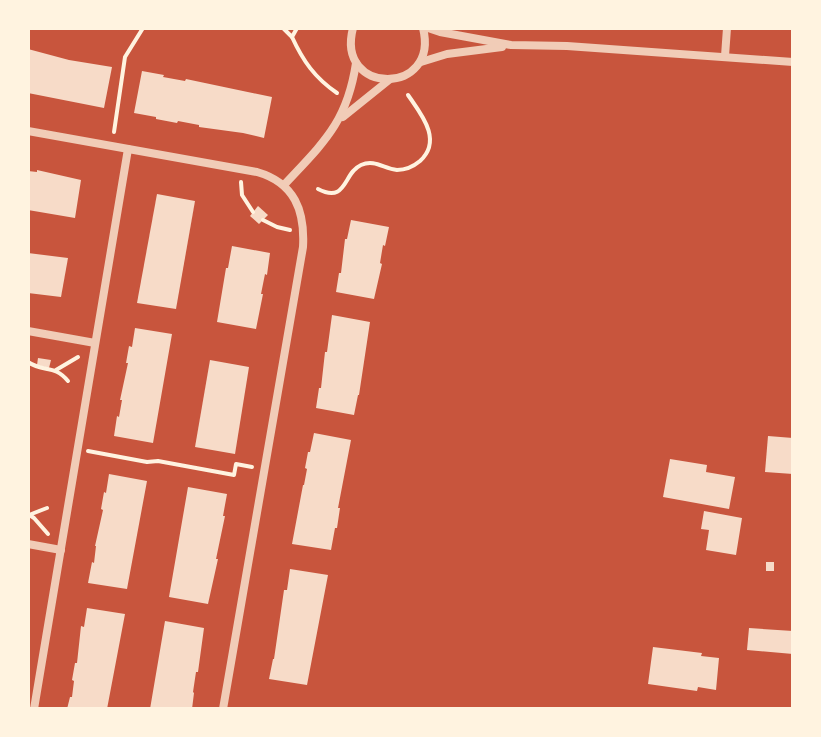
<svg xmlns="http://www.w3.org/2000/svg" width="821" height="737" font-family="'Source Sans 3',sans-serif">
	<style>
		.building { fill: #f7dbc8 }
		.lines { fill: none; stroke-linecap: round; stroke-linejoin: round }
		.path { stroke: #fff3e0; stroke-width: 4 }
		.minor { stroke: #f1ccb7; stroke-width: 8 }
	</style>
	<rect width="100%" height="100%" fill="#c8553d"/>
	<g class="building">
		<polygon points="28,49 69,60 112,67 104,108 28,93"/>
		<polygon points="142,71 164,75 163,77 185,81 186,79 272,97 264,138 243,133 199,127 199,125 178,121 177,123 156,119 156,117 134,113"/>
		<polygon points="37,170 81,180 75,218 28,210 28,171 37,172"/>
		<polygon points="157,194 195,201 176,309 137,303"/>
		<polygon points="258,206 268,215 259,224 250,216"/>
		<polygon points="351,220 389,227 385,246 383,245 380,263 382,264 374,299 336,292 339,273 341,273 345,239 347,239"/>
		<polygon points="232,246 270,253 267,275 265,274 261,294 263,294 256,329 217,322 226,268 228,268"/>
		<polygon points="28,253 68,258 61,297 28,293"/>
		<polygon points="332,315 370,322 359,395 358,395 354,415 316,408 319,388 321,388 325,352 327,352"/>
		<polygon points="135,328 172,334 153,443 114,436 117,416 119,417 122,400 120,400 128,363 126,363 129,346 132,347"/>
		<polygon points="38,358 51,360 49,368 37,365"/>
		<polygon points="210,360 249,367 235,454 195,447"/>
		<polygon points="314,433 351,440 338,508 340,508 337,528 335,528 331,550 292,544 303,485 304,485 307,469 305,468 308,452 310,452"/>
		<polygon points="768,436 793,438 793,474 765,472"/>
		<polygon points="670,459 707,465 706,472 735,477 729,509 663,497"/>
		<polygon points="109,474 147,481 127,589 88,583 92,562 94,563 96,546 95,546 103,510 101,509 104,492 106,493"/>
		<polygon points="188,487 227,494 223,516 225,516 216,559 218,559 208,604 169,597"/>
		<polygon points="704,511 742,518 736,555 706,550 709,530 701,529"/>
		<rect x="766" y="562" width="8" height="9"/>
		<polygon points="290,569 328,575 307,685 269,679 273,659 274,659 284,590 287,590"/>
		<polygon points="87,608 125,614 107,709 67,709 70,697 72,697 74,681 72,680 75,663 77,663 81,626 84,627"/>
		<polygon points="165,621 204,628 198,672 196,672 193,692 194,693 192,709 150,709"/>
		<polygon points="749,628 793,631 793,654 747,650"/>
		<polygon points="653,647 702,653 701,656 719,658 716,690 698,687 697,691 648,684"/>
	</g>
	<g class="lines">
		<g class="path">
			<polyline points="283,28 292,37 297,28"/>
			<path d="M292,37C303,61 315,78 337,93"/>
			<polyline points="114,132 125,57 143,28"/>
			<polyline points="241,182 242,195 253,212"/>
			<path d="M318,189C347,204 343,173 361,165C375,159 384,169 397,170C405,170 414,166 420,161C443,140 421,114 408,95"/>
			<polyline points="263,220 277,227 290,230"/>
			<path d="M28,362C44,373 54,364 68,381"/>
			<polyline points="56,370 78,357"/>
			<polyline points="88,451 147,462 158,461 234,475 236,464 252,467"/>
			<polyline points="28,514 34,518 48,534"/>
			<polyline points="29,515 47,508"/>
		</g>
		<g class="minor">
			<path d="M353,28C335,96 440,96 423,28"/>
			<polyline points="428,28 440,32 511,45 567,46 793,62"/>
			<polyline points="725,56 727,28"/>
			<polyline points="421,62 447,54 502,47"/>
			<polyline points="343,117 389,80"/>
			<path d="M28,131L257,172C295,183 305,211 303,247L223,709"/>
			<path d="M284,185C323,143 347,123 356,63"/>
			<polyline points="28,331 95,343"/>
			<polyline points="28,544 61,550"/>
			<polyline points="34,709 128,149"/>
		</g>
	</g>
	<rect width="821" height="737" fill="none" stroke="#fff3e0" stroke-width="60"/>
</svg>
